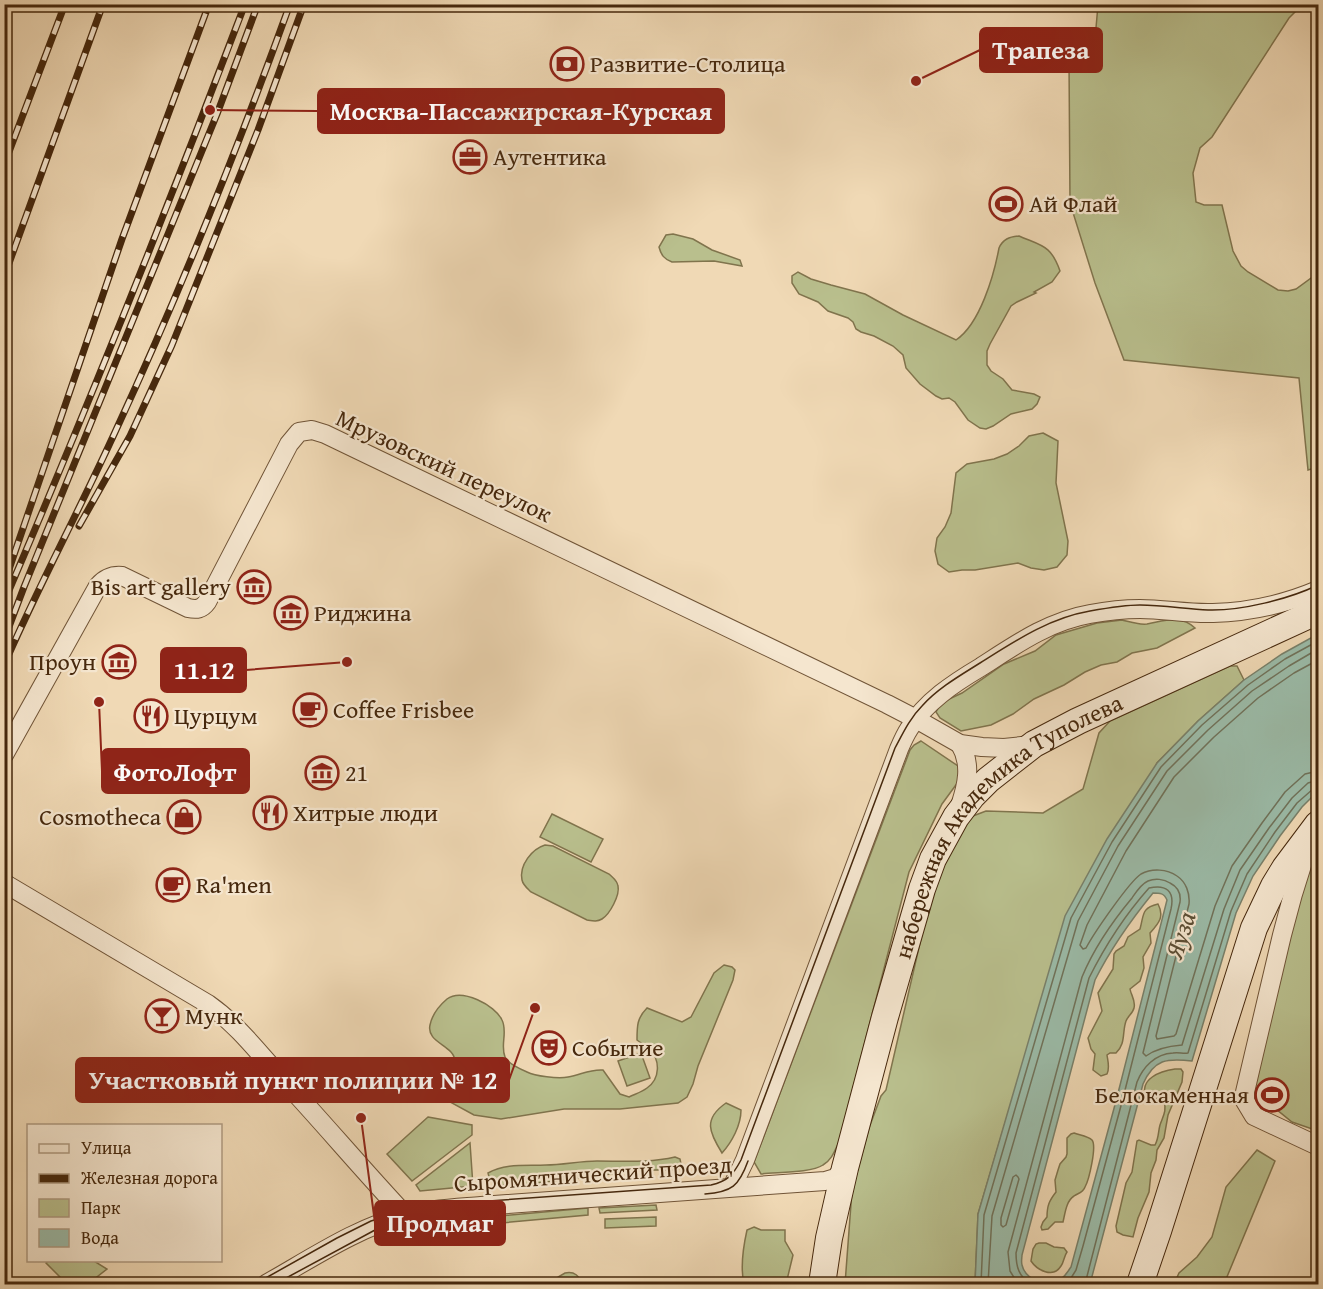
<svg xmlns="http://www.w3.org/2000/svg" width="1323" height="1289" font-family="'Gentium Book Plus',serif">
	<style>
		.green { fill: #b9bf8d; stroke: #80744d; stroke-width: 1.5 }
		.water { fill: #9bbba8; stroke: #79806a; stroke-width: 1.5; fill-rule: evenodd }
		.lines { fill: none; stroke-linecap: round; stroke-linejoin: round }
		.shore { stroke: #70725a; stroke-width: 1.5 }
		.street-casing { stroke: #705437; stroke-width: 20 }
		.secondary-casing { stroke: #46280d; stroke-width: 28 }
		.street { stroke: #f5e6cf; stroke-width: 18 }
		.secondary { stroke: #f5e6cf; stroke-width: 26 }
		.tram { stroke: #46280d; stroke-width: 1.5 }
		.rail-casing { stroke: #46280d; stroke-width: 7 }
		.rail { stroke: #f5e6cf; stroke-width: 4.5; stroke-dasharray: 14; stroke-linecap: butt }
		.labels { text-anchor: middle; stroke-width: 4.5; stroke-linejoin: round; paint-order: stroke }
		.poi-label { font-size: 24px; fill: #46280d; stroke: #f5e6cf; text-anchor: start }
		.street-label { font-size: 24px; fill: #46280d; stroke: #f5e6cf }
		.water-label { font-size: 26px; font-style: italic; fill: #5b4d34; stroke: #f5e6cf }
		.leader { fill: none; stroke: #8f2418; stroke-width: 2 }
		.callout-dot { fill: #8f2418; stroke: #f5e6cf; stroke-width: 2 }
		.callout { fill: #8f2418; stroke: #8f2418; stroke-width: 2 }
		.callout-label { font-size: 26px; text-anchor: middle; font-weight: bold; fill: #fff }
	</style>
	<rect width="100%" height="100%" fill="#f0d9b5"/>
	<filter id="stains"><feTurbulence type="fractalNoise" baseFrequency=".00333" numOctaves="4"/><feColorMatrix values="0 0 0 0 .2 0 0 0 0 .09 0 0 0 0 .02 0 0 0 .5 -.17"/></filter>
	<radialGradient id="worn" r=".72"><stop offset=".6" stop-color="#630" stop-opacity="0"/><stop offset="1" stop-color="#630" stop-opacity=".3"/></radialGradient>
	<g class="green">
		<polygon points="1098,5 1302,5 1289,18 1212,137 1200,148 1193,173 1196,202 1204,205 1222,205 1233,251 1241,266 1248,272 1278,290 1288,291 1296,289 1318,273 1318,467 1308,470 1299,378 1124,360 1095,283 1070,203 1069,60 1096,28"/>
		<path d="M673,234L693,239L712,250L740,260L742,266L714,261L672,262C664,259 661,255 659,247L666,235Z"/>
		<path d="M1019,236C1042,246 1051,245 1060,271L1052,282L1034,292L1036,293L1017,302L1011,306L990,344L987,351V365L991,371L1003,379L1012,390L1034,394L1040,397L1037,404L1032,409L1011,414L993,426L986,429L980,428L968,420L955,402L949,398L942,399L936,396L920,384L906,368L903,355L893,346L874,336L861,332L856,329L853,322L848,318L828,311L818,302L799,294L792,283V276L798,272L811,279L831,285L865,294L903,315L956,340C980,324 994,275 999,248C1003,239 1009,237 1019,236Z"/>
		<polygon points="1043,433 1058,441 1056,483 1068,541 1067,555 1057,567 1044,570 1031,568 1018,563 975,570 962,570 949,572 938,564 935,551 937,538 945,527 951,513 956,473 967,464 994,459 1007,454 1019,446 1029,436"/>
		<path d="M1122,620C1130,622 1139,625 1147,624C1164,621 1181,614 1195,628L1157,648L1132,653L1117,662L1101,665L1085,672L1064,685L1034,699L1013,714L991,725L961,731L940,718L936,712L940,705L947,700L962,693L1004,664L1035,651L1056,635L1097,623Z"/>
		<polygon points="1230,666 1237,666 1244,680 1198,721 1157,763 1017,1083 978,1214 975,1284 845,1284 852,1191 869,1128 881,1096 886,1090 933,887 964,827 973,816 986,811 1043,813 1083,789 1099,733 1110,721"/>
		<path d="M921,741L961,768V778L942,804L909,872L839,1142C835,1150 832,1160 823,1165C811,1173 776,1172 761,1174L754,1162L910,750L914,745Z"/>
		<polygon points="552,814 603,839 591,862 540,837"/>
		<path d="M545,845L553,846L609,874C613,878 617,880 618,886C620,895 610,914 602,919C597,922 593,921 587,920L531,892C527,888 523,885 522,880C519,865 532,849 545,845Z"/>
		<polygon points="1318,845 1318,1131 1292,1122 1277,1110 1270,1107 1259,1096 1255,1086 1308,861 1315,852"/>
		<path d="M1158,904C1165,917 1158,924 1150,933L1151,943L1143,957L1144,968L1140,981L1130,989C1131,995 1136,1001 1134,1008C1133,1013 1128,1016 1126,1021C1122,1032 1126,1044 1116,1053H1110L1107,1055C1108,1062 1110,1068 1107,1074L1101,1076L1093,1070L1095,1054L1091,1049L1088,1038L1102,1011L1098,993L1113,969L1114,954L1116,951L1124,946L1128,937L1140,929C1144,915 1141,908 1158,904Z"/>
		<path d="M724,965L732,967L735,970L733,980L698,1066L693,1084L687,1097L678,1103L620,1109H564L501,1119L474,1115L450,1102L444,1096C446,1088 455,1068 455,1061C454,1045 426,1043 430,1025C432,1015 440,1005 447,999C462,988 495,1005 502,1020C508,1032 500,1045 505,1057C508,1064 520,1069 527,1072C535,1076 558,1079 568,1077C581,1075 589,1069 603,1070L620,1094L629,1097C635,1094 642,1092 647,1088C660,1079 661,1060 649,1049C646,1046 641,1043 637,1040C637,1026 637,1018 647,1008L682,1022L691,1017L714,973Z"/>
		<polygon points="641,1053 650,1078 627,1086 618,1061"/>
		<path d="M1175,1069H1181L1183,1072L1182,1082L1168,1115L1164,1138L1157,1150L1156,1160L1151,1173L1149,1192L1138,1218L1133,1237L1123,1235L1117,1232L1116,1226L1126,1183L1132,1172L1137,1141L1139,1140L1151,1145H1155C1159,1138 1158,1132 1160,1125C1163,1116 1167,1111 1164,1101L1153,1097H1146C1139,1079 1160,1071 1175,1069Z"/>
		<path d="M726,1103L741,1110C741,1125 732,1142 722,1153C709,1132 703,1119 726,1103Z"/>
		<polygon points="428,1117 472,1125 472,1135 412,1181 387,1154"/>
		<path d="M1074,1133C1079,1135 1088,1136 1092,1140C1097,1146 1089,1180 1085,1187C1083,1193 1078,1193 1074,1196C1066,1201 1065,1214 1063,1222H1055L1048,1229L1042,1230L1041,1227L1043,1222L1047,1217C1047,1206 1049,1201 1056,1192L1055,1180L1058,1170L1060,1164L1066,1157L1067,1154V1138L1071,1134Z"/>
		<polygon points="470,1143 473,1186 420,1191 416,1185"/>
		<polygon points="1257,1150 1275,1161 1224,1284 1174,1284 1179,1273 1197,1257 1212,1237 1226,1187"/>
		<path d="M675,1157L680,1159L681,1164L680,1168L676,1170H644L611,1174L514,1186L501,1185L489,1177L488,1173C506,1163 526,1166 546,1165C563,1165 580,1161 597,1161C623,1161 650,1163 675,1157Z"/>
		<polygon points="656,1205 657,1210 600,1213 599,1208"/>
		<polygon points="588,1208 588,1215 424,1230 423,1223"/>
		<polygon points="656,1217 656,1226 605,1228 605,1219"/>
		<path d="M754,1227L761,1230H785V1241L793,1255L786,1284H744C740,1267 743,1248 747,1230Z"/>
		<path d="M1039,1243H1046L1054,1247L1064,1248L1067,1252C1064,1256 1064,1262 1061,1266C1053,1279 1037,1270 1031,1261L1033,1249L1036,1244Z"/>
		<polygon points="49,1260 94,1261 107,1269 88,1284 67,1284 46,1263"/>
		<path d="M565,1273C575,1271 579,1276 582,1284H554L558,1277Z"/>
	</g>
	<path class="water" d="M1318,634V791L1302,807L1280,836L1253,876L1236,913L1192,1061C1167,1058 1154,1059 1143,1084L1090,1284H975L978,1214L1065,916L1107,839L1157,763L1198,721L1244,680L1282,654ZM1153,893C1160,893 1164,893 1167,900L1116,1101L1071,1267C1068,1271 1066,1275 1062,1278C1048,1288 1026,1281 1022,1265C1021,1261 1022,1258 1022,1255L1095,980C1111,948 1131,920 1153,893Z"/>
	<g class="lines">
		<g class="shore">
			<path d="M1318,660L1294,673L1258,698L1214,737L1174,777L1126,851L1087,925L1080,945L1083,949L1086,948C1094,933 1129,882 1141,874C1152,868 1167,869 1177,876C1186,882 1190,893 1189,904L1156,1036L1157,1039L1174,1036L1176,1034L1215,906L1232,866L1262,823L1285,792L1305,774L1318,771"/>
			<polygon points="1016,1175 1018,1177 1019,1179 1006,1225 1003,1227 1001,1225 1001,1218 1013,1177"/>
			<polyline points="981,1284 984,1215 1071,918 1112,842 1161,767 1202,725 1248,685 1285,659 1318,641"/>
			<polyline points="988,1284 992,1216 1078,921 1118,846 1167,771 1208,730 1252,691 1289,666 1318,649"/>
			<path d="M1018,1284L1010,1271L1008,1252L1082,977C1094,948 1112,922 1132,898C1136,892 1141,884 1148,881C1155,878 1164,879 1170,883C1178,887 1181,894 1180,902L1143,1053L1146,1056C1157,1048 1169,1046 1182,1045L1224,909L1240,870L1269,828L1292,798L1308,783L1318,780"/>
			<path d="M1031,1284C1019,1277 1016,1267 1016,1253L1089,978C1105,946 1125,915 1149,888C1166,884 1175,891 1171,909L1122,1102L1083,1246L1076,1270L1071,1278L1063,1284"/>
			<path d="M1085,1284L1137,1082C1143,1067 1155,1054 1173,1053C1179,1052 1183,1054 1188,1053L1231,911L1247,874L1275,832L1297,803L1313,789L1318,787"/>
		</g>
		<g class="street-casing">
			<g id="street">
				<path d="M4,755L98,586C105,578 112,575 122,576L188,608C197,610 202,609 207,602L289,444L299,432L312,430L325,434L377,459L887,704L916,719L960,744L982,747L1004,748L1031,745"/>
				<path d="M960,806C967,785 972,764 960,744"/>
				<polyline points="1308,846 1293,894 1282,935 1245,1092 1245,1101 1254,1116 1318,1146"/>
				<path d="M4,883L208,1004C235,1023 255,1048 276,1072C320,1119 361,1168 405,1215"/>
				<path d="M732,1187L745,1160L899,749C902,742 905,735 909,729C925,702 954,683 981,667C1015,645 1049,621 1090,614C1106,611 1124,609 1140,609C1164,609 1189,614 1213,613C1249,612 1285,604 1318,590"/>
				<path d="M266,1284C309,1260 359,1226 407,1215C431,1209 457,1208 481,1206L825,1181L835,1178L845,1168"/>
			</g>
		</g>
		<g class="secondary-casing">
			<g id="secondary">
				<path id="s1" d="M822,1284L829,1238L845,1168L885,1017L922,889L933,859L956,817L972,796L988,780L1034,744L1078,721L1318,611"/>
				<polyline points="1140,1284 1158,1231 1254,928 1274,886 1285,868 1318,824"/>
			</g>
		</g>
		<use href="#street" class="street"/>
		<use href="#secondary" class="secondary"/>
		<g class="tram">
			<path d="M705,1194C732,1192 739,1186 748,1161"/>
			<path d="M255,1284L337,1238L371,1221L406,1210L461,1203L711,1185C728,1181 733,1175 741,1160L895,748C903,733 910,718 922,706C938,688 961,675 980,663C1015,641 1049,618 1090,611C1107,608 1124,605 1140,605C1163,605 1186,609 1208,610C1241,611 1289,599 1318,585"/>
			<polyline points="275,1284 375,1230 408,1219 450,1213"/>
		</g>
		<g class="rail-casing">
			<g id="rail">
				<polyline points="4,165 65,4"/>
				<polyline points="4,277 103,4"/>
				<polyline points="79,526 130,436 172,345 258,130 304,4"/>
				<polyline points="5,581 122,239 209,4"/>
				<path d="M4,602C89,404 169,205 245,4"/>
				<polyline points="4,640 24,587 217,114 258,4"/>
				<path d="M4,665C39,585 80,509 116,430C180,292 238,148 290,4"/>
			</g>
		</g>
		<use href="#rail" class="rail"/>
	</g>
	<defs>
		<g id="bank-ring" transform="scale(1.725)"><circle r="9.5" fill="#f5e6cf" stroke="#8f2418" stroke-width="1.5"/><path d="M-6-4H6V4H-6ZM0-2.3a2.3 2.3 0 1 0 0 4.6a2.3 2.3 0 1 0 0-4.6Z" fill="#8f2418"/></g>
		<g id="office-ring" transform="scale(1.725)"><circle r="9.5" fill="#f5e6cf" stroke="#8f2418" stroke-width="1.5"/><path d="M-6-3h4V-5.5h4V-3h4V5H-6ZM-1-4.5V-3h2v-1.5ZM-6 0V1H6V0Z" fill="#8f2418"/></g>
		<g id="stadium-ring" transform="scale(1.725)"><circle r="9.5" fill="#f5e6cf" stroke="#8f2418" stroke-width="1.5"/><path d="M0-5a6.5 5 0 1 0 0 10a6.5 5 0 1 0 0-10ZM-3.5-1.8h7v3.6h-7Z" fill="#8f2418"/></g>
		<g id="museum-ring" transform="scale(1.725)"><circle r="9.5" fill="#f5e6cf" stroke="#8f2418" stroke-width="1.5"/><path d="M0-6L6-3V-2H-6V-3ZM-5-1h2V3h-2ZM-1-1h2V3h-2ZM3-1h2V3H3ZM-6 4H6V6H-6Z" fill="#8f2418"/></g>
		<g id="cafe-ring" transform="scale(1.725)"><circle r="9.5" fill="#f5e6cf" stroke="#8f2418" stroke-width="1.5"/><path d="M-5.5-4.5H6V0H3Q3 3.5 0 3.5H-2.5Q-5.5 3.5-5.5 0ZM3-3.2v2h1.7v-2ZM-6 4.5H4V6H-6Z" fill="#8f2418"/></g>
		<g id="restaurant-ring" transform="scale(1.725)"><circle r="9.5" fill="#f5e6cf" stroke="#8f2418" stroke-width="1.5"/><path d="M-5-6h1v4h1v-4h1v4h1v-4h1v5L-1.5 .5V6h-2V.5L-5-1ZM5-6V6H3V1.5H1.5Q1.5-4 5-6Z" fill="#8f2418"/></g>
		<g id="shop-ring" transform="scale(1.725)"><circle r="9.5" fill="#f5e6cf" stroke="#8f2418" stroke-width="1.5"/><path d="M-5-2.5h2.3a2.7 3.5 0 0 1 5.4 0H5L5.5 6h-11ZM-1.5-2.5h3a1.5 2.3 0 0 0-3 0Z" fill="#8f2418"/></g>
		<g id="bar-ring" transform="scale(1.725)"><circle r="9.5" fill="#f5e6cf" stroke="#8f2418" stroke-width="1.5"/><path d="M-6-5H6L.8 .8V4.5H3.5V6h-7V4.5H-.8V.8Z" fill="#8f2418"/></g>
		<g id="theatre-ring" transform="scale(1.725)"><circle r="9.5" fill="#f5e6cf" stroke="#8f2418" stroke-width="1.5"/><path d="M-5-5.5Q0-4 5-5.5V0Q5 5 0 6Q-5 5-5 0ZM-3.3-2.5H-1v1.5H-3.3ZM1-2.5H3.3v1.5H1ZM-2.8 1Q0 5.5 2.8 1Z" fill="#8f2418"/></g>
	</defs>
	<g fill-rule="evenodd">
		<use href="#bank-ring" x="567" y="64"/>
		<use href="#office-ring" x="470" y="157"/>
		<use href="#stadium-ring" x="1006" y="204"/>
		<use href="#museum-ring" x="254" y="587"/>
		<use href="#museum-ring" x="291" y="613"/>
		<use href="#museum-ring" x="119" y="662"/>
		<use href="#cafe-ring" x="310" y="710"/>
		<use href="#restaurant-ring" x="151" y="716"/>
		<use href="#museum-ring" x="322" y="773"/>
		<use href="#restaurant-ring" x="270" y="813"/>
		<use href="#shop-ring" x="184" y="817"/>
		<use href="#cafe-ring" x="173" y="885"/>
		<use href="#bar-ring" x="162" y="1016"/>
		<use href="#theatre-ring" x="549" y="1048"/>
		<use href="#stadium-ring" x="1272" y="1095"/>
	</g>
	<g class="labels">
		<g class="poi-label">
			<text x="590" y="72">Развитие-Столица</text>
			<text x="493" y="165">Аутентика</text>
			<text x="1029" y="212">Ай Флай</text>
			<text x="231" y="595" text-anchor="end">Bis art gallery</text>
			<text x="314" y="621">Риджина</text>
			<text x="96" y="670" text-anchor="end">Проун</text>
			<text x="333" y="718">Coffee Frisbee</text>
			<text x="174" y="724">Цурцум</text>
			<text x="345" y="781">21</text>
			<text x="293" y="821">Хитрые люди</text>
			<text x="161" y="825" text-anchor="end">Cosmotheca</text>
			<text x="196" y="893">Ra'men</text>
			<text x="185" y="1024">Мунк</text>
			<text x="572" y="1056">Событие</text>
			<text x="1249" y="1103" text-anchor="end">Белокаменная</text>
		</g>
		<g class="street-label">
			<text transform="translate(444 466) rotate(25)" y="8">Мрузовский переулок</text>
			<text dy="8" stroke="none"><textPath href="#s1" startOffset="514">набережная Академика Туполева</textPath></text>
			<text transform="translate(593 1174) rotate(-4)" y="8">Сыромятнический проезд</text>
		</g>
		<g class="water-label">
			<text transform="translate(1180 935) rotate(-72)" y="9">Яуза</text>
		</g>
	</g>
	<path class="leader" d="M916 81L980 50M210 110L318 111M347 662L246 670M99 702L102 771M535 1008L509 1080M361 1118L375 1223"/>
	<g class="callout-dot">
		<circle cx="916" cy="81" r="6"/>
		<circle cx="210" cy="110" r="6"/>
		<circle cx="347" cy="662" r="6"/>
		<circle cx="99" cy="702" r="6"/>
		<circle cx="535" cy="1008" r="6"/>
		<circle cx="361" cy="1118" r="6"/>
	</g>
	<g class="callout">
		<rect x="980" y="28" width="122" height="44" rx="6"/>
		<rect x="318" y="89" width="406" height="44" rx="6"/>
		<rect x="161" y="648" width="85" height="44" rx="6"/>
		<rect x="102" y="749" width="147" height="44" rx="6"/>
		<rect x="76" y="1058" width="433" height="44" rx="6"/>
		<rect x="375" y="1201" width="130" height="44" rx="6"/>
	</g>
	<g class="callout-label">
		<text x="1041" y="59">Трапеза</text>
		<text x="521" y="120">Москва-Пассажирская-Курская</text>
		<text x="204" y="679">11.12</text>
		<text x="175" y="781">ФотоЛофт</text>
		<text x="293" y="1089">Участковый пункт полиции № 12</text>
		<text x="440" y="1232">Продмаг</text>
	</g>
	<rect width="1323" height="1289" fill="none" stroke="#f0d9b5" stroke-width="24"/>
	<rect x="6" y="6" width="1311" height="1277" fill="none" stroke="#46280d" stroke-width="3"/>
	<rect x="12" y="12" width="1299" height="1265" fill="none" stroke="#46280d" stroke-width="1.5"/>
	<rect x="27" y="1124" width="195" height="138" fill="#f5e6cf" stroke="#af9a81" stroke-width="1.5"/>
	<rect x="39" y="1144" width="30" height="9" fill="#f5e6cf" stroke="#af9a81" stroke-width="1.5"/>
	<text x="81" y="1154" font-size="18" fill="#46280d">Улица</text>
	<rect x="39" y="1174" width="30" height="9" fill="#46280d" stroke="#af9a81" stroke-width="1.5"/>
	<text x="81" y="1184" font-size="18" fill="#46280d">Железная дорога</text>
	<rect x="39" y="1199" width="30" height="18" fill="#b9bf8d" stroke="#af9a81" stroke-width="1.5"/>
	<text x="81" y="1214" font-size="18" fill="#46280d">Парк</text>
	<rect x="39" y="1229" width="30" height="18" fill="#9bbba8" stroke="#af9a81" stroke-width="1.5"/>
	<text x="81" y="1244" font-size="18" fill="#46280d">Вода</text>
	<rect width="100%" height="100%" filter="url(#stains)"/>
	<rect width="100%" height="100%" fill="url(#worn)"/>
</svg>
